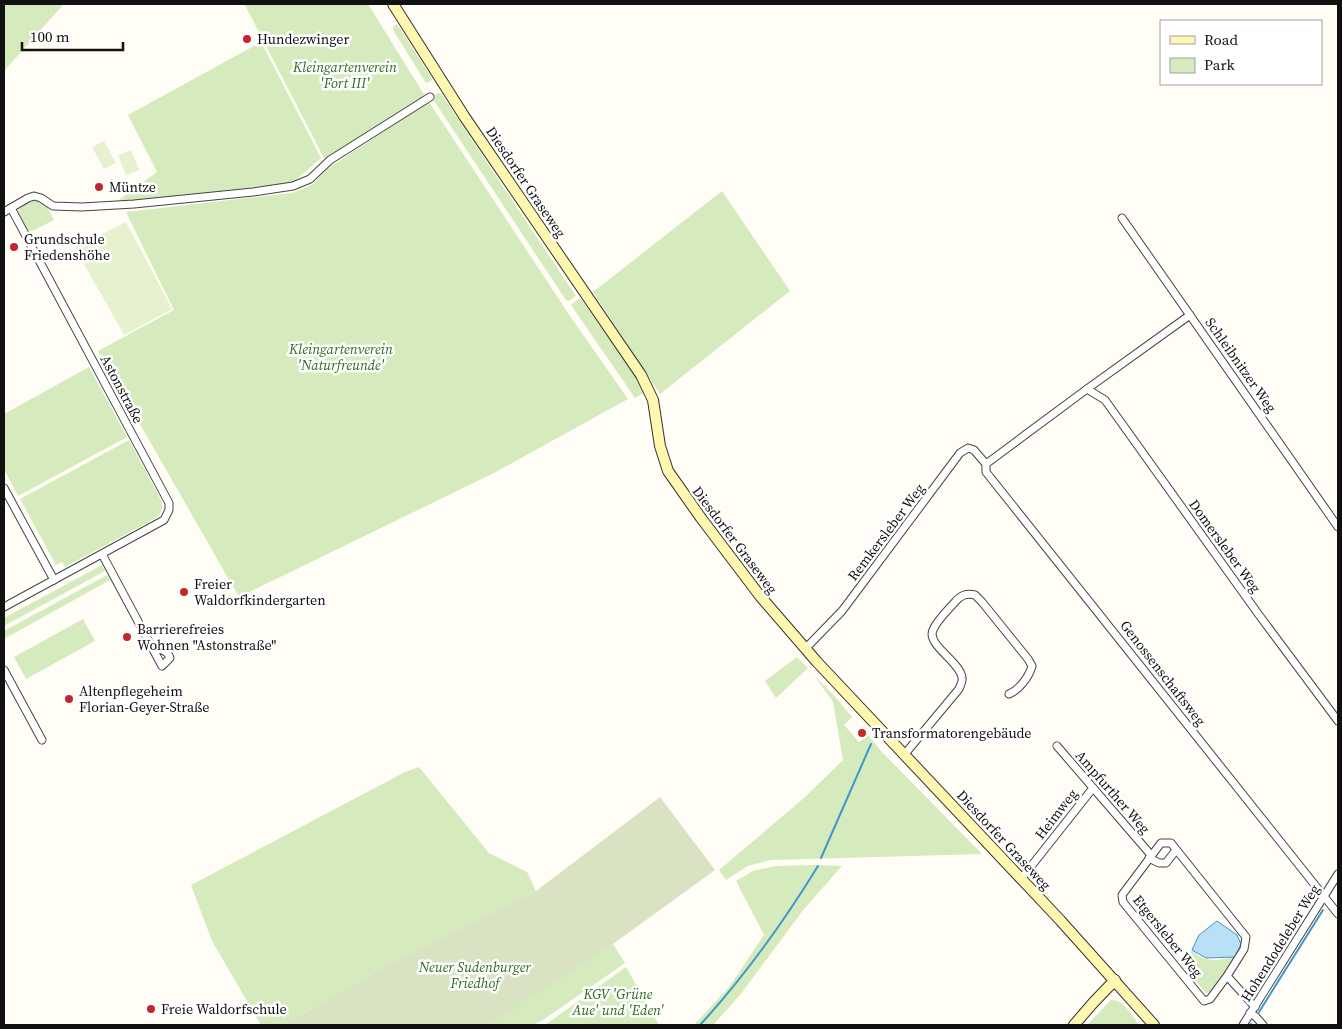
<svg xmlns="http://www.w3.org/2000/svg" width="1342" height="1029" font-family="'Source Serif 4',serif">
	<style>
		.green { fill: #d5ebbd }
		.cemetery { fill: #d9e3c4 }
		.pitch { fill: #e6f2cf }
		.water { fill: #b9e0f7; stroke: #3f96cf }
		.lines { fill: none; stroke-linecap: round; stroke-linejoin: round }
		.stream { stroke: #3f96cf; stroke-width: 2 }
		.street-casing { stroke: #444; stroke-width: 9 }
		.secondary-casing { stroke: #333; stroke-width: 12 }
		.street { stroke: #fff; stroke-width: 7 }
		.secondary { stroke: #fff6b0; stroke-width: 10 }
		.poi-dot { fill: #c4262e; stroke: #fff; stroke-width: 2 }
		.labels { text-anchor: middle; stroke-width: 5; stroke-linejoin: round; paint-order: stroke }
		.poi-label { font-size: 14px; fill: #111; stroke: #fff; text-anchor: start }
		.park-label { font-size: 14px; font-style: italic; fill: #2f6b1f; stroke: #fff }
		.street-label { font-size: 14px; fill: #111; stroke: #fff }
	</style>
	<rect width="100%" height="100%" fill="#fffdf5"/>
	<g class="green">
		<polygon points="4,4 64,4 4,71"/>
		<polygon points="247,4 368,4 425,96 325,160 245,5"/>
		<polygon points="397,24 433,80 426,83 393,30 393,27"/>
		<polygon points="261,42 321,158 297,179 298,182 255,189 116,202 157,172 128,115"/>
		<polygon points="437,93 440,93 442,95 576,296 569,301 566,300 432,98"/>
		<polygon points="429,102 570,316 628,399 494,473 239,597 98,351 174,310 126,212 292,193 312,185 327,169"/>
		<polygon points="722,191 790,291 660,394 593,292"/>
		<polygon points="37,199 45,203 54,220 28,233 19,217 18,211 23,205"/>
		<polygon points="580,298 644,388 644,393 635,398 571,305"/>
		<polygon points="89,367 127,437 18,496 4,469 4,414"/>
		<path d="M129,440L161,500C164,508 161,513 156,518L65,567L62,562L56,565L20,499Z"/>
		<polygon points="102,565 105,571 4,626 4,618"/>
		<polygon points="107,575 110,580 4,639 4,631"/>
		<polygon points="83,619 95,641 26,679 14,657"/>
		<polygon points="797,657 808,668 776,698 765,681"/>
		<polygon points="814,675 838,700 852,717 844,725 859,742 868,735 882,752 982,854 771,860 748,866 726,880 719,870 804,798 843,760 833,702"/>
		<polygon points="419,767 489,853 527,872 536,891 378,970 283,1025 261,1025 212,941 191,885 405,772"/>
		<polygon points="817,865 842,866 804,909 740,995 713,1025 694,1025 729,987 764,935 736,881 753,871 776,866"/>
		<polygon points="613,944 625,963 543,1020 533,1025 485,1025"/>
		<path d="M1192,950C1205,964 1217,960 1235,957L1212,992L1206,993L1182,965Z"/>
		<polygon points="626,967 659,1025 544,1025 545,1025"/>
		<path d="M1111,1000C1124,999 1132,1016 1139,1025H1087Z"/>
	</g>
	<polygon class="cemetery" points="660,797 715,870 613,944 494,1021 485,1025 283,1025 378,970 536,891"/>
	<g class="pitch">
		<polygon points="104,141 116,163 104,169 92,147"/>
		<polygon points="131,150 139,170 126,175 118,155"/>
		<polygon points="126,222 172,309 124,335 75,248"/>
	</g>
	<polygon class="water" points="1217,921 1237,935 1241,944 1235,957 1206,958 1192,950 1199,935"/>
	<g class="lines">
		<g class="stream">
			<polyline points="821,858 871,744"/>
			<polyline points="1338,887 1338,886"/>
			<polyline points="1259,1012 1323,910"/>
			<path d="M700,1025C745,976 783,923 818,866"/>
			<polyline points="1250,1025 1251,1024"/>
		</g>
		<g class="street-casing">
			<g id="street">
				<polyline points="4,212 28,198 34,196 41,198 53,206 82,207 134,204 253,192 293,186 310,179 330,160 430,97"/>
				<polyline points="1122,218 1338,527"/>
				<polyline points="1087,389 1105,400 1259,615 1338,721"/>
				<polyline points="986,464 986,472 1338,914"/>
				<polyline points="986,464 1087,389 1190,315"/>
				<polyline points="4,488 54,580"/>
				<path d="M102,554L162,666L170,658C168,651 160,648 154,650"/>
				<polyline points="4,607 164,520 169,510 169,503 11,208"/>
				<polyline points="805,649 842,611 960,453 968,448 974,450 986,464"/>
				<polyline points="4,670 42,740"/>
				<polyline points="1057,746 1151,855"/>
				<path d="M904,755L959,689C960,686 963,681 962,678C961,662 926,645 933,630C937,620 948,610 955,602C961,595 966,593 975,595L982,602L1028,659L1032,666C1029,677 1019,690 1009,694"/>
				<polyline points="1149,858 1159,863 1166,863 1176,850"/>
				<polyline points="1021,879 1093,788"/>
				<polyline points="1227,976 1244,949 1246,937 1171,843 1161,843 1122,895 1123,902 1204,1001 1210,999 1227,976 1255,1007"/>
				<polyline points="1250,1013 1256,1017 1263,1025"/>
				<polyline points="1243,1025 1338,874"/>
			</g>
		</g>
		<g class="secondary-casing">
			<g id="secondary">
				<polyline points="393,4 464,116 641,375 653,400 660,446 668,471 701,518 760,596 817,662 1060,920 1154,1025"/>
				<polyline points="1074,1025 1093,1003 1115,980"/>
			</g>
		</g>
		<use href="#street" class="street"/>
		<use href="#secondary" class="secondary"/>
	</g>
	<g class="poi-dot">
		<circle cx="247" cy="39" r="5"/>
		<circle cx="99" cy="187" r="5"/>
		<circle cx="14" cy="247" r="5"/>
		<circle cx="184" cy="592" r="5"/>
		<circle cx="127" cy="637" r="5"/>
		<circle cx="69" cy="699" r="5"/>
		<circle cx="862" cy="733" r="5"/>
		<circle cx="151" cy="1009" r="5"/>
	</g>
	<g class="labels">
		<g class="poi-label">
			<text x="257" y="44">Hundezwinger</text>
			<text x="109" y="192">Müntze</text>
			<text x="24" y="244">Grundschule<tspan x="24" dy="16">Friedenshöhe</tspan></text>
			<text x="194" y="589">Freier<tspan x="194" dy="16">Waldorfkindergarten</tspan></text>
			<text x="137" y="634">Barrierefreies<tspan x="137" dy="16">Wohnen "Astonstraße"</tspan></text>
			<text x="79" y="696">Altenpflegeheim<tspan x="79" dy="16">Florian-Geyer-Straße</tspan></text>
			<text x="872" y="738">Transformatorengebäude</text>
			<text x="161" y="1014">Freie Waldorfschule</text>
		</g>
		<g class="park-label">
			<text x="345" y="72">Kleingartenverein<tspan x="345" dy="16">'Fort III'</tspan></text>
			<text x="341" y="354">Kleingartenverein<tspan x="341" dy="16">'Naturfreunde'</tspan></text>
			<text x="475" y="972">Neuer Sudenburger<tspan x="475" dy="16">Friedhof</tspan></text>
			<text x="618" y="999">KGV 'Grüne<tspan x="618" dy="16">Aue' und 'Eden'</tspan></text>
		</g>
		<g class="street-label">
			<text transform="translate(526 182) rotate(56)" y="5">Diesdorfer Graseweg</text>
			<text transform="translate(1241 365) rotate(55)" y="5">Schleibnitzer Weg</text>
			<text transform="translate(122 389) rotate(62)" y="5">Astonstraße</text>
			<text transform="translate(886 532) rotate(-53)" y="5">Remkersleber Weg</text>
			<text transform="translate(735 540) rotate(53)" y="5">Diesdorfer Graseweg</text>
			<text transform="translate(1225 546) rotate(54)" y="5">Domersleber Weg</text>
			<text transform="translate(1163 673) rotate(52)" y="5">Genossenschaftsweg</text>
			<text transform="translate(1113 792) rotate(49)" y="5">Ampfurther Weg</text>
			<text transform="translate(1056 814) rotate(-52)" y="5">Heimweg</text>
			<text transform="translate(1004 840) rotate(47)" y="5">Diesdorfer Graseweg</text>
			<text transform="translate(1168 936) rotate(51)" y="5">Etgersleber Weg</text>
			<text transform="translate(1280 943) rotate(-58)" y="5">Hohendodeleber Weg</text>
		</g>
	</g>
	<rect width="1342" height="1029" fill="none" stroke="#111111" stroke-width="10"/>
	<rect x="1160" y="20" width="162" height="65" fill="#ffffff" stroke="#a0a0a0"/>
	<rect x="1170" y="36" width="25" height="8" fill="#fff6b0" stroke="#a0a0a0"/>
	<text x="1204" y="45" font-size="15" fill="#111111">Road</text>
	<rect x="1170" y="58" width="25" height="15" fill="#d5ebbd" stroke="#a0a0a0"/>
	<text x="1204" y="70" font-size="15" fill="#111111">Park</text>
	<path d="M22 42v8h101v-8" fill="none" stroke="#111111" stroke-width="2.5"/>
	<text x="30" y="42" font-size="15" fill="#111111" stroke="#ffffff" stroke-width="4" paint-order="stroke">100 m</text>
</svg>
